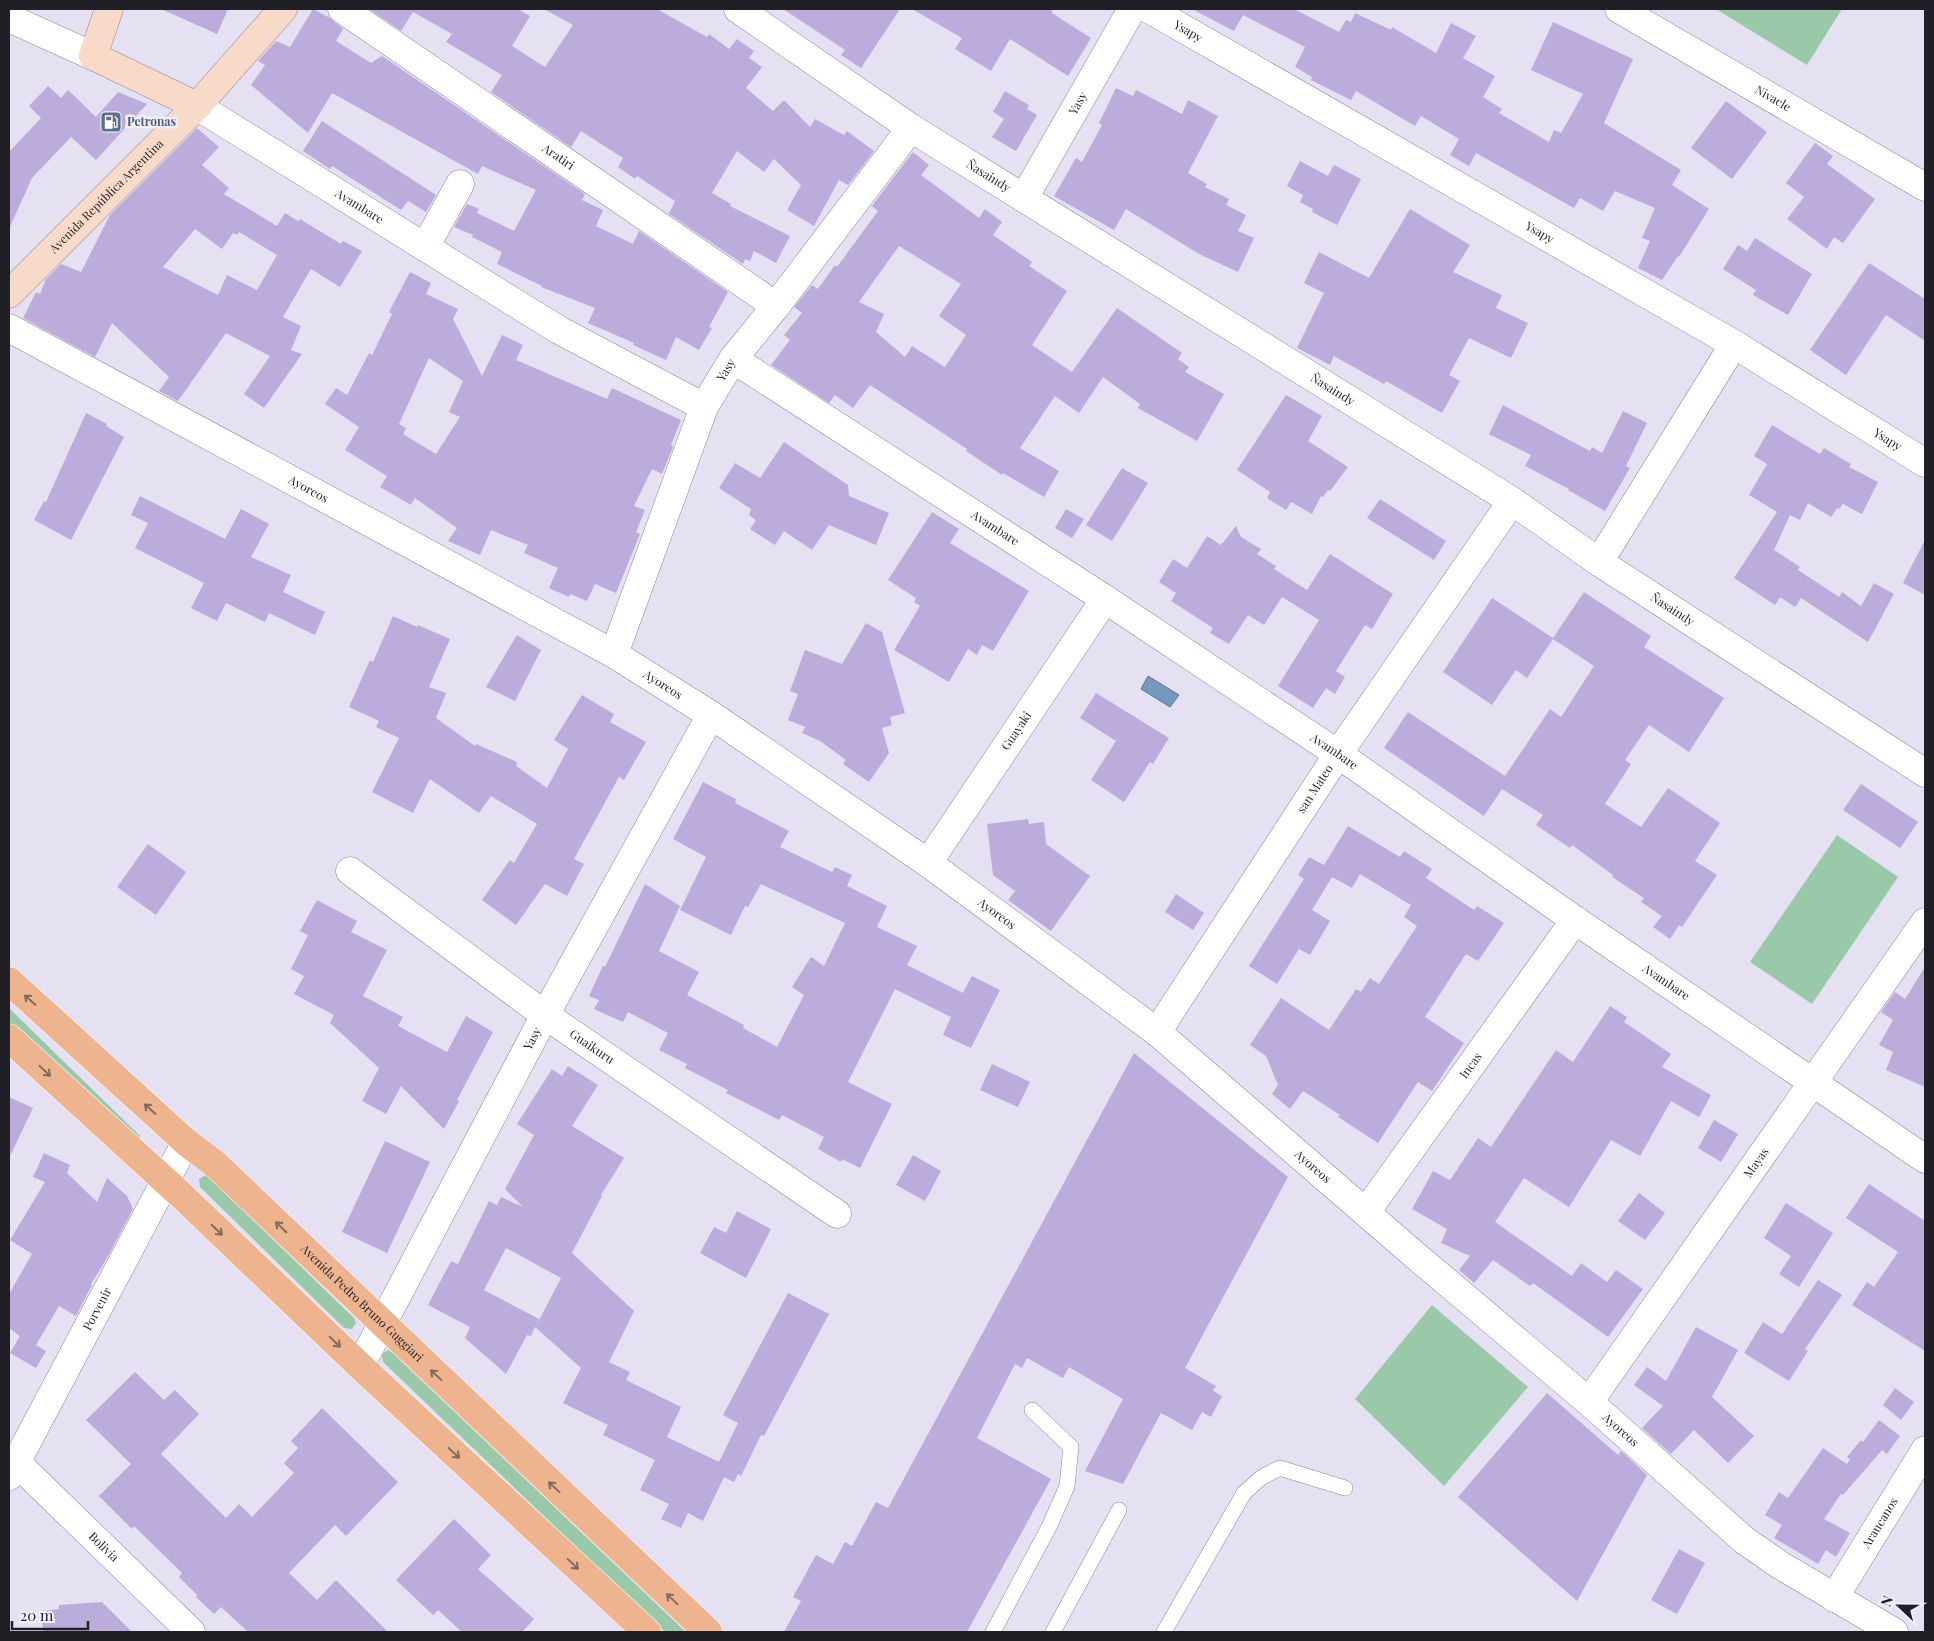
<svg xmlns="http://www.w3.org/2000/svg" width="1934" height="1641" font-family="'Playfair Display',serif">
	<style>
		.green { fill: #9ac9aa }
		.water { fill: #759abe; stroke: #5c7590 }
		.building { fill: #bcacdb; fill-rule: evenodd }
		.lines { fill: none; stroke-linecap: round; stroke-linejoin: round }
		.lane-casing { stroke: #8c8698; stroke-width: 16 }
		.street-casing { stroke: #8c8698; stroke-width: 29 }
		.secondary-casing { stroke: #8c8698; stroke-width: 29 }
		.primary-casing { stroke: #fff; stroke-width: 29 }
		.lane { stroke: #fff; stroke-width: 15 }
		.street { stroke: #fff; stroke-width: 28 }
		.secondary { stroke: #f7dac7; stroke-width: 28 }
		.primary { stroke: #eeb48f; stroke-width: 28 }
		.oneway { stroke: #886a5a }
		.labels { text-anchor: middle; stroke-width: 5; stroke-linejoin: round; paint-order: stroke }
		.street-label { font-size: 12px; fill: #211f26; stroke: #f2eefd }
		.service-label { font-size: 12px; font-weight: bold; fill: #4e5e75; stroke: #f2eefd; text-anchor: start }
	</style>
	<rect width="100%" height="100%" fill="#e6e0f3"/>
	<g class="green">
		<polygon points="1716,9 1842,9 1807,65"/>
		<polygon points="1837,835 1898,877 1812,1004 1750,962"/>
		<polygon points="9,1008 140,1136 140,1142 9,1027"/>
		<polygon points="206,1175 210,1178 354,1318 356,1323 352,1329 344,1328 200,1187 199,1179"/>
		<polygon points="1432,1305 1528,1387 1444,1486 1355,1399"/>
		<polygon points="388,1350 392,1352 686,1632 665,1632 383,1362 382,1354"/>
	</g>
	<polygon class="water" points="1148,676 1179,695 1170,707 1141,689"/>
	<g class="building">
		<polygon points="161,9 228,9 217,34"/>
		<polygon points="313,9 330,18 343,29 336,41 371,63 382,56 585,194 582,200 603,210 596,226 633,244 639,231 728,292 709,327 712,328 699,350 676,337 666,360 633,345 634,343 588,323 595,308 541,287 542,286 497,264 502,252 472,237 473,235 454,227 467,204 479,209 477,213 514,231 536,190 482,166 478,174 332,93 308,133 251,85 265,65 258,61 276,41 290,47"/>
		<polygon points="369,9 518,9 530,16 512,46 545,67 573,25 544,9 657,9 707,37 709,34 729,49 737,39 754,51 749,58 762,67 746,88 773,111 784,100 810,127 815,119 844,135 847,131 874,151 848,185 839,180 814,226 787,210 801,185 774,159 764,172 737,151 712,193 731,204 730,206 790,236 776,263 754,251 750,261 745,259 743,264 669,214 675,201 637,176 635,179 618,167 623,158 581,131 571,147 491,92 502,75 446,42 452,34 413,12 401,31"/>
		<polygon points="783,9 900,9 861,68 841,55 845,50"/>
		<polygon points="912,9 1052,9 1052,13 1091,38 1068,76 1010,39 991,71 955,49 962,38"/>
		<polygon points="1192,9 1294,9 1339,32 1346,20 1351,22 1355,13 1391,30 1392,27 1436,53 1451,23 1476,36 1463,58 1495,76 1483,97 1502,109 1499,113 1549,142 1554,130 1561,133 1583,94 1531,70 1553,22 1633,59 1604,123 1681,170 1672,185 1709,209 1679,257 1678,256 1662,280 1638,268 1650,241 1642,238 1655,208 1615,191 1603,211 1580,198 1574,208 1476,153 1469,166 1450,155 1459,139 1421,116 1415,126 1356,91 1351,100 1311,80 1312,77 1295,67 1305,47 1243,15 1234,31"/>
		<polygon points="48,86 61,98 68,90 96,117 118,92 147,104 96,160 71,137 32,178 9,229 9,152 41,118 29,106"/>
		<polygon points="1116,88 1133,96 1136,90 1182,114 1188,100 1218,116 1188,173 1207,184 1205,187 1229,199 1226,205 1246,215 1238,231 1254,238 1238,272 1199,254 1126,209 1114,230 1054,196 1076,158 1082,162 1102,125 1099,123"/>
		<polygon points="1005,91 1029,105 1027,109 1037,115 1016,151 992,137 1004,119 993,112"/>
		<polygon points="1726,101 1767,132 1732,179 1691,148"/>
		<polygon points="322,121 436,195 426,212 408,201 401,210 332,166 330,169 303,151"/>
		<path d="M197,128L219,147L202,165L229,188L224,194L277,226L285,213L298,221L300,219L341,244L343,241L362,251L340,287L311,269L283,317L301,326L291,350L302,354L264,408L244,394L270,356L226,333L178,401L159,391L169,377L112,323L95,357L23,318L36,292L40,294L46,279L61,264L81,272L110,215ZM195,229L222,249L233,233L237,235L239,232L277,255L257,290L227,275L218,295L163,267Z"/>
		<polygon points="1815,143 1833,156 1827,164 1875,199 1843,243 1834,237 1827,249 1787,219 1804,197 1786,183"/>
		<path d="M913,152L929,165L921,175L979,218L985,209L1002,222L993,235L1032,262L1029,266L1067,291L1032,345L1072,372L1117,308L1182,353L1178,359L1189,367L1185,372L1224,394L1197,441L1138,408L1140,404L1103,377L1079,413L1055,396L1020,448L1059,471L1044,497L1003,473L1002,475L966,451L967,449L870,385L853,408L835,395L829,403L771,365L790,340L784,335L802,313L794,307L812,285L818,289L835,265L837,267L878,211L872,206ZM899,246L961,284L939,316L966,335L945,367L912,346L905,357L876,332L884,314L859,302Z"/>
		<polygon points="1300,161 1328,176 1334,165 1361,179 1337,225 1312,212 1313,209 1300,202 1303,195 1287,186"/>
		<polygon points="1410,209 1470,245 1453,272 1502,295 1496,308 1528,323 1511,358 1469,338 1449,375 1460,381 1442,413 1386,381 1384,384 1334,356 1330,365 1297,348 1324,293 1304,283 1319,252 1369,278"/>
		<polygon points="1755,238 1812,274 1788,315 1753,295 1756,290 1723,269 1738,245 1747,251"/>
		<polygon points="1869,263 1925,299 1925,341 1886,315 1846,375 1810,350"/>
		<path d="M410,272L431,283L426,294L458,309L453,319L482,376L502,335L523,345L516,360L607,399L612,388L681,420L671,445L673,447L662,474L652,469L634,506L645,510L636,532L640,534L616,593L595,584L587,601L570,594L569,597L549,588L558,568L524,553L528,545L491,530L480,555L448,541L457,528L415,498L411,505L380,487L387,476L345,450L359,427L325,404L336,388L347,395L369,353L372,355L392,314L389,312ZM429,358L463,381L449,412L460,417L436,454L403,434L406,428L399,424Z"/>
		<polygon points="1286,395 1322,416 1308,441 1348,467 1330,491 1328,490 1323,497 1321,496 1312,514 1291,502 1286,510 1267,498 1270,492 1237,470"/>
		<polygon points="1503,405 1590,451 1592,447 1602,453 1623,411 1647,423 1626,466 1630,468 1605,511 1568,490 1569,489 1525,466 1531,455 1489,434"/>
		<polygon points="86,413 107,424 106,426 124,437 71,540 34,520 44,501 46,502"/>
		<polygon points="1772,425 1820,454 1824,448 1851,464 1849,467 1878,482 1862,514 1843,504 1839,509 1837,508 1831,517 1808,503 1800,520 1790,515 1774,550 1800,567 1798,570 1839,597 1842,592 1861,606 1874,583 1894,594 1868,642 1801,598 1795,607 1780,597 1775,605 1734,578 1777,512 1749,495 1767,464 1754,456"/>
		<polygon points="784,442 848,485 849,496 889,513 876,545 829,525 812,550 784,531 775,545 750,529 756,520 749,515 751,509 719,488 735,463 760,478"/>
		<polygon points="1122,468 1148,483 1112,541 1086,525"/>
		<polygon points="140,496 225,539 241,509 269,524 251,557 291,575 283,592 325,612 315,635 269,613 265,622 226,603 217,621 191,608 204,583 135,548 148,523 131,515"/>
		<polygon points="1380,499 1446,541 1434,560 1367,518"/>
		<polygon points="1066,509 1084,519 1072,538 1055,528"/>
		<polygon points="932,512 959,529 950,543 1029,591 993,651 982,645 977,655 968,649 949,682 894,650 920,606 914,602 916,598 888,580"/>
		<polygon points="1236,526 1241,537 1261,549 1257,554 1276,566 1274,569 1307,590 1330,554 1393,594 1372,629 1365,625 1336,671 1345,677 1335,694 1326,688 1313,708 1278,686 1319,620 1282,597 1264,625 1248,615 1229,644 1210,633 1213,628 1171,601 1176,593 1159,582 1173,559 1187,568 1207,536 1221,545"/>
		<polygon points="1925,540 1925,595 1903,583"/>
		<polygon points="1584,592 1651,636 1644,647 1724,698 1689,752 1649,725 1625,760 1631,764 1605,804 1641,827 1668,788 1720,823 1695,861 1717,875 1682,927 1679,925 1670,939 1653,927 1662,916 1641,902 1644,898 1612,877 1613,875 1572,845 1570,848 1536,825 1543,815 1502,789 1484,816 1384,748 1408,712 1505,776 1550,709 1561,717 1594,666 1553,639 1527,678 1516,670 1492,705 1443,672 1492,598 1553,638"/>
		<polygon points="393,616 417,627 418,625 450,639 429,687 446,693 436,718 475,746 476,744 517,762 516,766 547,788 568,749 554,740 582,695 614,714 610,722 646,742 624,780 619,777 574,859 584,864 567,896 545,884 516,925 482,900 510,860 514,863 537,824 491,796 479,813 430,779 413,813 372,792 399,738 376,727 379,721 349,707 370,660 373,662"/>
		<polygon points="866,623 882,632 905,713 890,717 892,725 882,728 889,753 869,782 843,764 846,760 820,741 802,733 805,727 788,720 798,694 790,691 805,650 842,664"/>
		<polygon points="517,635 541,650 515,701 486,687"/>
		<polygon points="1096,693 1169,738 1153,764 1150,762 1124,802 1091,780 1116,741 1080,718"/>
		<polygon points="703,782 736,799 735,803 789,831 780,847 832,872 835,867 852,875 847,886 887,906 877,927 917,946 907,965 963,993 972,976 1000,990 971,1048 943,1035 951,1017 895,989 848,1082 892,1104 860,1168 842,1159 841,1162 818,1149 824,1137 782,1115 779,1120 726,1093 728,1090 685,1068 687,1064 659,1050 668,1033 628,1012 623,1022 594,1009 599,1000 589,996 603,966 605,967 645,884 680,906 659,951 699,972 687,995 744,1025 743,1028 777,1047 804,995 792,987 811,957 824,966 845,923 761,884 748,907 745,906 731,935 680,910 706,857 673,839"/>
		<polygon points="1861,784 1918,822 1900,848 1843,810"/>
		<polygon points="1028,819 1029,824 1044,822 1046,844 1090,876 1051,931 1008,900 1015,891 993,875 987,824"/>
		<polygon points="1348,826 1400,857 1404,851 1432,869 1426,878 1474,910 1477,906 1504,923 1478,961 1466,954 1425,1017 1464,1043 1432,1091 1418,1082 1378,1143 1338,1117 1340,1115 1303,1091 1290,1109 1272,1094 1278,1085 1266,1056 1250,1045 1281,998 1329,1030 1356,989 1361,992 1370,978 1379,984 1417,926 1404,917 1411,905 1360,874 1352,888 1332,877 1312,910 1330,921 1310,955 1299,949 1277,984 1249,966 1304,879 1298,875 1309,857 1324,865"/>
		<polygon points="148,844 186,872 156,915 117,887"/>
		<polygon points="1176,894 1204,913 1193,930 1165,912"/>
		<polygon points="317,900 357,921 351,932 387,950 363,996 403,1017 398,1026 447,1052 466,1016 493,1032 457,1100 459,1101 444,1129 401,1086 386,1114 362,1101 379,1068 330,1023 334,1015 294,994 304,976 291,969 308,935 300,931"/>
		<polygon points="1925,967 1925,1087 1886,1070 1893,1052 1879,1045 1893,1020 1881,1012 1895,992 1905,999"/>
		<polygon points="1610,1006 1627,1017 1624,1022 1671,1054 1662,1067 1711,1095 1699,1117 1671,1101 1640,1156 1611,1140 1569,1207 1524,1178 1495,1222 1572,1276 1581,1263 1607,1282 1616,1270 1643,1289 1608,1337 1533,1283 1530,1286 1493,1260 1474,1283 1459,1270 1470,1256 1441,1243 1447,1229 1412,1209 1433,1171 1450,1180 1478,1138 1491,1147 1556,1050 1573,1062"/>
		<polygon points="1134,1053 1288,1177 1185,1368 1216,1386 1213,1391 1222,1396 1211,1417 1202,1412 1192,1430 1161,1413 1123,1484 1085,1471 1123,1399 1069,1367 1063,1378 1027,1358 1022,1368 1015,1364 977,1438 1051,1479 967,1632 784,1632 801,1601 793,1597 816,1555 833,1564 845,1542 852,1546 876,1502 888,1508"/>
		<polygon points="992,1064 1030,1082 1018,1107 980,1090"/>
		<path d="M568,1066L598,1085L572,1126L624,1158L601,1195L602,1196L572,1253L634,1311L609,1362L630,1372L626,1380L681,1407L667,1437L719,1462L738,1423L723,1415L788,1293L829,1314L764,1436L761,1435L741,1476L738,1474L734,1482L724,1477L703,1521L688,1513L681,1528L661,1519L669,1504L640,1490L655,1460L603,1435L608,1425L563,1403L581,1368L535,1327L531,1336L527,1335L506,1374L465,1338L470,1327L428,1305L451,1261L458,1264L489,1201L497,1205L501,1197L523,1207L505,1189L534,1135L517,1124L552,1069L562,1076ZM506,1248L561,1278L536,1326L539,1319L484,1290Z"/>
		<polygon points="9,1097 33,1108 9,1158"/>
		<polygon points="1714,1120 1738,1134 1721,1162 1698,1148"/>
		<polygon points="385,1141 430,1162 387,1253 342,1232"/>
		<polygon points="44,1153 70,1165 67,1173 97,1202 107,1178 127,1196 133,1209 107,1258 91,1284 92,1285 76,1316 59,1306 36,1345 46,1351 36,1368 10,1353 20,1336 9,1328 9,1294 32,1254 10,1240 45,1182 33,1177"/>
		<polygon points="913,1155 941,1171 925,1201 896,1185"/>
		<polygon points="1869,1184 1925,1221 1925,1351 1852,1305 1867,1282 1874,1287 1898,1252 1846,1218"/>
		<polygon points="1639,1193 1665,1213 1645,1240 1618,1221"/>
		<polygon points="1786,1203 1833,1233 1799,1287 1779,1274 1791,1256 1764,1238"/>
		<polygon points="737,1211 771,1229 746,1278 700,1253 714,1227 726,1233"/>
		<polygon points="1818,1280 1842,1295 1805,1349 1808,1351 1789,1381 1744,1353 1763,1322 1782,1334"/>
		<polygon points="1696,1327 1738,1350 1712,1397 1754,1436 1728,1463 1694,1430 1671,1454 1642,1428 1663,1406 1634,1385 1647,1367 1666,1381"/>
		<polygon points="135,1372 164,1400 175,1390 199,1414 161,1454 226,1518 239,1504 252,1517 294,1473 284,1463 298,1448 291,1441 322,1408 398,1482 346,1536 335,1525 289,1573 317,1600 336,1580 388,1632 248,1632 221,1607 214,1614 196,1597 197,1595 179,1577 182,1573 134,1526 132,1529 99,1496 131,1464 86,1420"/>
		<polygon points="1895,1388 1914,1402 1901,1420 1883,1405"/>
		<polygon points="1547,1393 1618,1455 1621,1451 1647,1475 1577,1601 1458,1497"/>
		<polygon points="1879,1420 1900,1436 1887,1454 1882,1450 1843,1495 1841,1494 1824,1519 1850,1533 1836,1557 1826,1550 1818,1564 1774,1538 1782,1525 1765,1515 1779,1492 1788,1498 1823,1448 1847,1464 1850,1459 1847,1457 1861,1440 1863,1442"/>
		<polygon points="454,1519 491,1555 478,1569 534,1619 522,1632 462,1632 438,1610 433,1615 396,1580"/>
		<polygon points="1679,1549 1705,1563 1677,1614 1651,1600"/>
		<polygon points="102,1602 132,1632 43,1632 42,1611 59,1609 59,1605"/>
	</g>
	<g class="lines">
		<g class="lane-casing">
			<g id="lane">
				<polyline points="993,1632 1050,1525 1067,1486 1071,1447 1032,1410"/>
				<polyline points="1053,1632 1119,1510"/>
				<polyline points="1164,1632 1244,1493 1262,1477 1280,1468 1345,1488"/>
			</g>
		</g>
		<g class="street-casing">
			<g id="street">
				<path id="s1" d="M342,9L776,306"/>
				<path id="s2" d="M738,9L911,128L1512,501L1599,562L1925,773"/>
				<path id="s3" d="M1149,9L1734,344L1925,463"/>
				<path id="s4" d="M1619,9L1925,187"/>
				<polyline points="9,18 93,56"/>
				<path id="s5" d="M197,106L559,330L704,407"/>
				<path id="s6" d="M1024,198L1132,9"/>
				<polyline points="425,247 460,184"/>
				<path id="s7" d="M9,328L614,654L711,715L928,863L1157,1032L1416,1256L1589,1402L1744,1540L1780,1565L1894,1632"/>
				<path id="s8" d="M733,359L1105,599L1338,754L1575,920L1925,1159"/>
				<polyline points="1599,562 1734,344"/>
				<path id="s9" d="M614,654L704,407L733,359L776,306L911,128"/>
				<path id="s10" d="M928,863L1105,599"/>
				<path id="s11" d="M350,871L545,1015L837,1214"/>
				<path id="s12" d="M1157,1032L1338,754L1512,501"/>
				<path id="s13" d="M1366,1212L1575,920"/>
				<path id="s14" d="M360,1366L545,1015L711,715"/>
				<path id="s15" d="M1589,1402L1925,922"/>
				<path id="s16" d="M16,1462L191,1632"/>
				<path id="s17" d="M9,1476L186,1142"/>
				<path id="s18" d="M1834,1598L1925,1450"/>
			</g>
		</g>
		<g class="secondary-casing">
			<g id="secondary">
				<polyline points="109,9 93,56 197,106"/>
				<path id="s19" d="M9,294L197,106L283,9"/>
			</g>
		</g>
		<g class="primary-casing">
			<g id="primary">
				<path id="s20" d="M9,981L186,1142L215,1164L708,1632"/>
				<polyline points="9,1038 182,1196 360,1366 647,1632"/>
			</g>
		</g>
		<use href="#lane" class="lane"/>
		<use href="#street" class="street"/>
		<use href="#secondary" class="secondary"/>
		<use href="#primary" class="primary"/>
	</g>
	<defs><path id="oneway-shaft" d="M-6 0H5M1.5-3L5.5 0L1.5 3" fill="none" stroke-width="1.6" stroke-linecap="round" stroke-linejoin="round" transform="scale(1.25)"/></defs>
	<g class="oneway">
		<use href="#oneway-shaft" transform="translate(30 1000) rotate(-138)"/>
		<use href="#oneway-shaft" transform="translate(45 1071) rotate(43)"/>
		<use href="#oneway-shaft" transform="translate(150 1109) rotate(-138)"/>
		<use href="#oneway-shaft" transform="translate(281 1227) rotate(-136)"/>
		<use href="#oneway-shaft" transform="translate(217 1230) rotate(44)"/>
		<use href="#oneway-shaft" transform="translate(335 1342) rotate(44)"/>
		<use href="#oneway-shaft" transform="translate(436 1375) rotate(-137)"/>
		<use href="#oneway-shaft" transform="translate(454 1453) rotate(43)"/>
		<use href="#oneway-shaft" transform="translate(554 1487) rotate(-137)"/>
		<use href="#oneway-shaft" transform="translate(573 1564) rotate(43)"/>
		<use href="#oneway-shaft" transform="translate(672 1599) rotate(-137)"/>
	</g>
	<defs>
		<g id="fuel-square" transform="scale(1.125)"><rect x="-9" y="-9" width="18" height="18" rx="4" fill="#5c6f8a" stroke="#f2eefd"/><path d="M-5.5-6h7V0h2V4h1.3V-2.5L3-4.5l.8-.8L6-3V5H2.5V1h-1V6h-7ZM-4.2-4.7v3.2H.2V-4.7Z" fill="#fff"/></g>
	</defs>
	<g fill-rule="evenodd">
		<use href="#fuel-square" x="111" y="122"/>
	</g>
	<g class="labels">
		<g class="street-label">
			<text dy="4" stroke="none"><textPath href="#s3" startOffset="45">Ysapy</textPath></text>
			<text dy="4" stroke="none"><textPath href="#s4" startOffset="178">Nivacle</textPath></text>
			<text dy="4" stroke="none"><textPath href="#s6" startOffset="109">Yasy</textPath></text>
			<text dy="4" stroke="none"><textPath href="#s1" startOffset="262">Aratiri</textPath></text>
			<text dy="4" stroke="none"><textPath href="#s2" startOffset="301">Ñasaindy</textPath></text>
			<text dy="4" stroke="none"><textPath href="#s19" startOffset="138">Avenida República Argentina</textPath></text>
			<text dy="4" stroke="none"><textPath href="#s5" startOffset="191">Avambare</textPath></text>
			<text dy="4" stroke="none"><textPath href="#s3" startOffset="450">Ysapy</textPath></text>
			<text dy="4" stroke="none"><textPath href="#s9" startOffset="306">Yasy</textPath></text>
			<text dy="4" stroke="none"><textPath href="#s2" startOffset="706">Ñasaindy</textPath></text>
			<text dy="4" stroke="none"><textPath href="#s3" startOffset="855">Ysapy</textPath></text>
			<text dy="4" stroke="none"><textPath href="#s7" startOffset="340">Ayoreos</textPath></text>
			<text dy="4" stroke="none"><textPath href="#s8" startOffset="312">Avambare</textPath></text>
			<text dy="4" stroke="none"><textPath href="#s2" startOffset="1111">Ñasaindy</textPath></text>
			<text dy="4" stroke="none"><textPath href="#s7" startOffset="745">Ayoreos</textPath></text>
			<text dy="4" stroke="none"><textPath href="#s10" startOffset="159">Guayaki</textPath></text>
			<text dy="4" stroke="none"><textPath href="#s8" startOffset="718">Avambare</textPath></text>
			<text dy="4" stroke="none"><textPath href="#s12" startOffset="290">san Mateo</textPath></text>
			<text dy="4" stroke="none"><textPath href="#s7" startOffset="1150">Ayoreos</textPath></text>
			<text dy="4" stroke="none"><textPath href="#s8" startOffset="1122">Avambare</textPath></text>
			<text dy="4" stroke="none"><textPath href="#s14" startOffset="370">Yasy</textPath></text>
			<text dy="4" stroke="none"><textPath href="#s11" startOffset="299">Guaikuru</textPath></text>
			<text dy="4" stroke="none"><textPath href="#s13" startOffset="180">Incas</textPath></text>
			<text dy="4" stroke="none"><textPath href="#s15" startOffset="292">Mayas</textPath></text>
			<text dy="4" stroke="none"><textPath href="#s7" startOffset="1555">Ayoreos</textPath></text>
			<text dy="4" stroke="none"><textPath href="#s20" startOffset="478">Avenida Pedro Bruno Guggiari</textPath></text>
			<text dy="4" stroke="none"><textPath href="#s17" startOffset="189">Porvenir</textPath></text>
			<text dy="4" stroke="none"><textPath href="#s7" startOffset="1960">Ayoreos</textPath></text>
			<text dy="4" stroke="none"><textPath href="#s18" startOffset="88">Araucanos</textPath></text>
			<text dy="4" stroke="none"><textPath href="#s16" startOffset="122">Bolivia</textPath></text>
		</g>
		<g class="service-label">
			<text x="127" y="126">Petronas</text>
		</g>
	</g>
	<rect width="1934" height="1641" fill="none" stroke="#211f26" stroke-width="20"/>
	<g transform="translate(1899 1606) rotate(292)" stroke="#f2eefd" stroke-width="4" paint-order="stroke">
	<path d="M0-4L9 19L0 12L-9 19Z" fill="#211f26"/>
	<text y="-8" font-size="14" font-weight="bold" text-anchor="middle" fill="#211f26">N</text>
	</g>
	<path d="M12 1621v8h76v-8" fill="none" stroke="#211f26" stroke-width="2.5"/>
	<text x="20" y="1621" font-size="15" fill="#211f26" stroke="#f2eefd" stroke-width="4" paint-order="stroke">20 m</text>
</svg>
